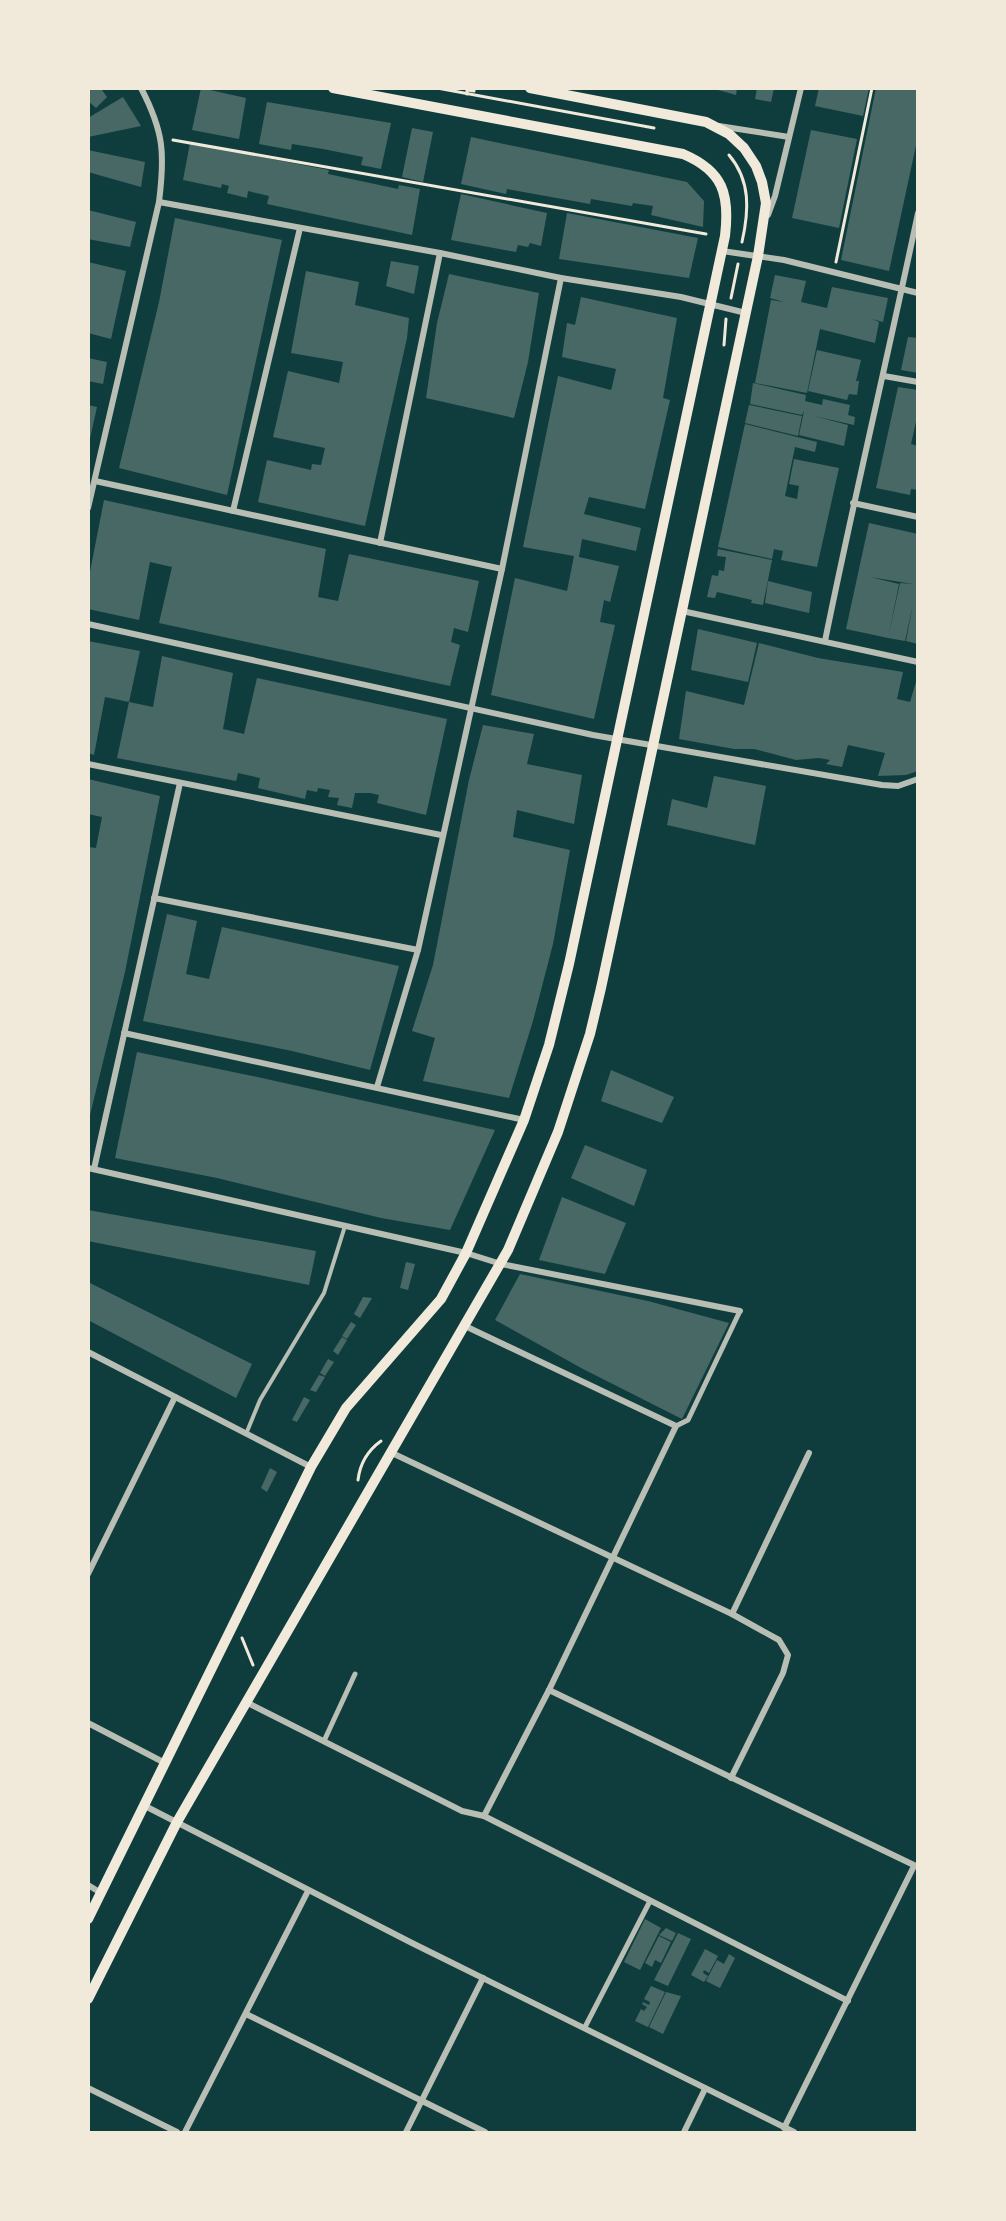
<svg xmlns="http://www.w3.org/2000/svg" width="1006" height="2221" font-family="'Source Sans 3',sans-serif">
	<style>
		.building { fill: #486865 }
		.lines { fill: none; stroke-linecap: round; stroke-linejoin: round }
		.path { stroke: #f1e9da; stroke-width: 3 }
		.service { stroke: #b8beb3; stroke-width: 4 }
		.pedestrian { stroke: #b8beb3; stroke-width: 5 }
		.minor { stroke: #b8beb3; stroke-width: 6 }
		.secondary { stroke: #f1e9da; stroke-width: 10 }
	</style>
	<rect width="100%" height="100%" fill="#0f3d3e"/>
	<g class="building">
		<polygon points="92,88 105,88 102,90 107,97 96,108 88,101 88,93"/>
		<polygon points="201,88 246,98 239,139 192,130"/>
		<polygon points="711,88 737,88 736,95"/>
		<polygon points="757,88 774,88 771,102 755,99"/>
		<polygon points="819,88 869,88 863,116 815,106"/>
		<polygon points="876,88 918,88 918,136 889,271 841,260"/>
		<polygon points="123,97 141,126 88,137 88,118"/>
		<polygon points="267,102 391,123 381,169 361,165 363,157 323,149 292,144 291,150 259,144"/>
		<polygon points="412,128 433,132 423,182 402,177"/>
		<polygon points="811,130 857,139 839,228 792,218"/>
		<polygon points="471,137 687,182 704,201 703,227 651,215 653,206 633,203 632,206 591,199 590,204 507,189 506,194 461,184"/>
		<polygon points="190,143 329,170 328,174 398,189 399,185 420,189 412,235 267,204 269,196 248,191 247,198 227,193 229,186 222,184 221,188 183,180"/>
		<polygon points="88,150 145,162 141,187 88,172"/>
		<polygon points="461,194 547,213 541,246 530,243 528,247 518,245 516,252 451,240"/>
		<polygon points="88,210 136,222 130,247 88,239"/>
		<polygon points="567,213 698,238 689,278 559,259"/>
		<polygon points="175,218 282,240 227,495 119,468 159,302"/>
		<polygon points="391,261 419,266 414,294 386,286"/>
		<polygon points="88,262 126,271 111,339 88,333"/>
		<polygon points="306,271 359,282 355,305 409,318 407,338 365,526 258,502 267,460 311,470 312,464 321,465 325,448 273,437 288,371 339,383 343,362 291,353"/>
		<polygon points="449,274 539,293 528,362 514,418 426,398 437,323"/>
		<polygon points="775,275 806,281 801,302 827,308 832,287 888,298 883,322 872,319 879,322 875,343 820,329 807,393 755,383 771,300 784,302 770,298"/>
		<polygon points="581,297 677,318 663,398 670,400 645,509 589,497 584,514 641,528 636,551 582,539 579,557 619,566 610,602 604,600 600,622 615,625 594,719 491,695 515,578 567,591 574,556 523,547 558,376 611,390 612,387 616,369 562,357 567,323 575,325"/>
		<polygon points="908,337 918,338 918,373 901,370"/>
		<polygon points="817,350 861,360 856,381 859,381 857,395 849,394 847,400 808,391"/>
		<polygon points="88,358 107,362 103,384 88,381"/>
		<polygon points="753,383 806,395 805,401 822,405 823,399 850,405 848,415 855,417 854,425 814,416 848,425 844,446 799,435 804,411 802,415 750,404"/>
		<polygon points="898,387 918,390 918,413 911,444 918,446 918,490 911,489 910,495 876,488"/>
		<polygon points="88,405 97,407 89,443 88,443"/>
		<polygon points="749,405 802,416 798,436 745,423"/>
		<polygon points="745,424 817,442 815,452 795,447 785,496 797,499 799,486 789,484 794,459 839,468 817,567 781,560 783,551 774,549 772,559 718,547"/>
		<polygon points="104,500 326,549 318,597 338,601 349,554 479,581 468,632 454,628 451,642 460,645 450,686 159,623 172,567 150,562 139,620 88,609 88,582"/>
		<polygon points="869,523 918,534 918,644 906,641 913,604 905,641 888,638 900,583 913,584 870,577 899,584 888,638 846,629"/>
		<polygon points="718,549 772,560 763,605 751,603 752,600 717,592 715,598 707,597 712,575 718,576 719,570 724,571 726,557 717,556"/>
		<polygon points="768,581 812,592 809,613 765,603"/>
		<polygon points="698,629 757,643 748,682 691,670"/>
		<polygon points="88,641 140,651 129,702 105,697 94,755 88,753"/>
		<polygon points="759,643 818,658 903,672 897,699 910,702 918,675 918,771 906,775 878,776 885,753 848,745 842,767 826,764 830,760 819,758 796,760 754,749 734,749 679,739 686,691 744,705"/>
		<polygon points="162,656 233,673 223,729 244,734 257,678 447,719 426,815 377,803 379,795 370,793 355,793 352,808 337,805 339,798 328,797 330,790 318,788 317,792 307,790 305,799 258,788 260,778 238,773 236,781 117,758 129,702 153,707"/>
		<polygon points="483,725 534,734 527,764 582,775 574,824 517,810 513,837 570,850 553,944 533,1021 509,1098 423,1081 435,1038 412,1031 433,965 469,780"/>
		<polygon points="714,776 766,786 755,845 667,825 672,799 707,808"/>
		<polygon points="88,779 160,796 125,972 90,1115 88,847 96,848 102,817 88,814"/>
		<polygon points="167,914 197,921 186,974 209,979 222,927 399,966 370,1070 292,1051 143,1021"/>
		<polygon points="137,1052 262,1078 495,1130 450,1230 381,1218 217,1178 115,1158"/>
		<polygon points="611,1070 674,1097 662,1123 601,1101"/>
		<polygon points="585,1145 647,1170 634,1206 571,1178"/>
		<polygon points="562,1197 626,1223 605,1274 539,1260"/>
		<polygon points="88,1210 316,1251 309,1285 88,1241"/>
		<polygon points="406,1262 415,1264 408,1290 400,1288"/>
		<polygon points="520,1274 648,1301 729,1323 682,1419 583,1369 495,1320"/>
		<polygon points="88,1282 252,1364 236,1398 88,1320"/>
		<polygon points="363,1297 372,1298 360,1318 354,1314"/>
		<polygon points="351,1322 356,1325 347,1339 342,1336"/>
		<polygon points="342,1337 347,1340 338,1355 333,1351"/>
		<polygon points="328,1359 334,1362 325,1376 320,1373"/>
		<polygon points="319,1375 325,1377 316,1392 310,1390"/>
		<polygon points="304,1397 310,1400 297,1422 292,1420"/>
		<polygon points="270,1468 277,1472 267,1492 261,1488"/>
		<polygon points="645,1919 661,1928 640,1970 624,1962"/>
		<polygon points="666,1928 676,1933 672,1941 659,1935"/>
		<polygon points="678,1933 691,1939 668,1986 654,1980"/>
		<polygon points="659,1936 671,1942 661,1963 655,1960 652,1967 645,1963"/>
		<polygon points="705,1949 718,1956 709,1973 704,1970 703,1973 708,1976 704,1982 691,1975"/>
		<polygon points="729,1954 735,1958 720,1988 706,1981 717,1960 724,1964"/>
		<polygon points="651,1986 665,1992 648,2027 635,2021 641,2009 644,2011 647,2007 642,2004 643,2002 649,2005 650,2002 644,1999"/>
		<polygon points="666,1992 681,1996 663,2034 649,2027"/>
	</g>
	<g class="lines">
		<g class="path">
			<polyline points="437,88 654,128"/>
			<polyline points="467,94 467,90 474,91 474,88"/>
			<polyline points="173,140 706,234"/>
			<path d="M729,155C751,181 749,211 742,242"/>
			<polyline points="836,262 872,88"/>
			<polyline points="731,298 738,264"/>
			<polyline points="724,345 726,319"/>
			<path d="M358,1480C360,1463 367,1451 381,1441"/>
			<polyline points="242,1638 253,1665"/>
		</g>
		<polyline class="service" points="246,1434 260,1400 324,1293 345,1226"/>
		<g class="pedestrian">
			<polyline points="676,1426 688,1420 740,1311"/>
			<polyline points="324,1741 355,1674"/>
			<polyline points="585,2027 650,1901"/>
		</g>
		<g class="minor">
			<polyline points="719,126 789,137"/>
			<polyline points="159,202 440,253 561,278 681,297 746,313"/>
			<polyline points="768,215 775,196 801,88"/>
			<polyline points="722,251 784,260 918,293"/>
			<polyline points="884,376 918,382"/>
			<polyline points="95,481 502,569"/>
			<polyline points="853,503 918,517"/>
			<path d="M88,508L159,202C165,154 164,132 141,88"/>
			<polyline points="233,511 300,228"/>
			<polyline points="380,543 440,253"/>
			<polyline points="682,611 918,662"/>
			<polyline points="88,624 593,735 882,785 898,786 918,779"/>
			<path d="M825,641C854,498 888,356 918,213"/>
			<polyline points="88,764 441,835"/>
			<polyline points="154,898 418,950"/>
			<polyline points="124,1033 524,1120"/>
			<polyline points="377,1087 418,950 502,569 561,278"/>
			<polyline points="88,1168 466,1253 501,1264 740,1311"/>
			<polyline points="94,1169 180,783"/>
			<polyline points="465,1326 676,1426 549,1690 484,1816"/>
			<polyline points="88,1352 311,1467"/>
			<polyline points="392,1453 732,1614 779,1640 788,1655 783,1673 731,1778"/>
			<polyline points="88,1574 175,1397"/>
			<polyline points="732,1614 809,1453"/>
			<polyline points="549,1690 918,1867"/>
			<polyline points="246,1702 462,1811 484,1816 848,2001"/>
			<polyline points="88,1723 165,1763"/>
			<polyline points="145,1806 412,1943 794,2132"/>
			<polyline points="88,1885 101,1893"/>
			<polyline points="246,2014 485,2132"/>
			<polyline points="88,2088 177,2132"/>
			<polyline points="784,2128 914,1866"/>
			<polyline points="185,2132 308,1891"/>
			<polyline points="406,2132 483,1978"/>
			<polyline points="684,2132 705,2089"/>
		</g>
		<g class="secondary">
			<path d="M88,1919L311,1467L346,1408L441,1299L466,1253L524,1120L549,1045L569,964L725,236C730,194 723,171 683,154L333,88"/>
			<polyline points="88,1999 177,1822 508,1250 558,1132 590,1034 601,988 758,256 766,203 762,182 756,166 744,148 729,134 706,122 530,88"/>
		</g>
	</g>
	<rect width="1006" height="2221" fill="none" stroke="#f1e9da" stroke-width="180"/>
</svg>
